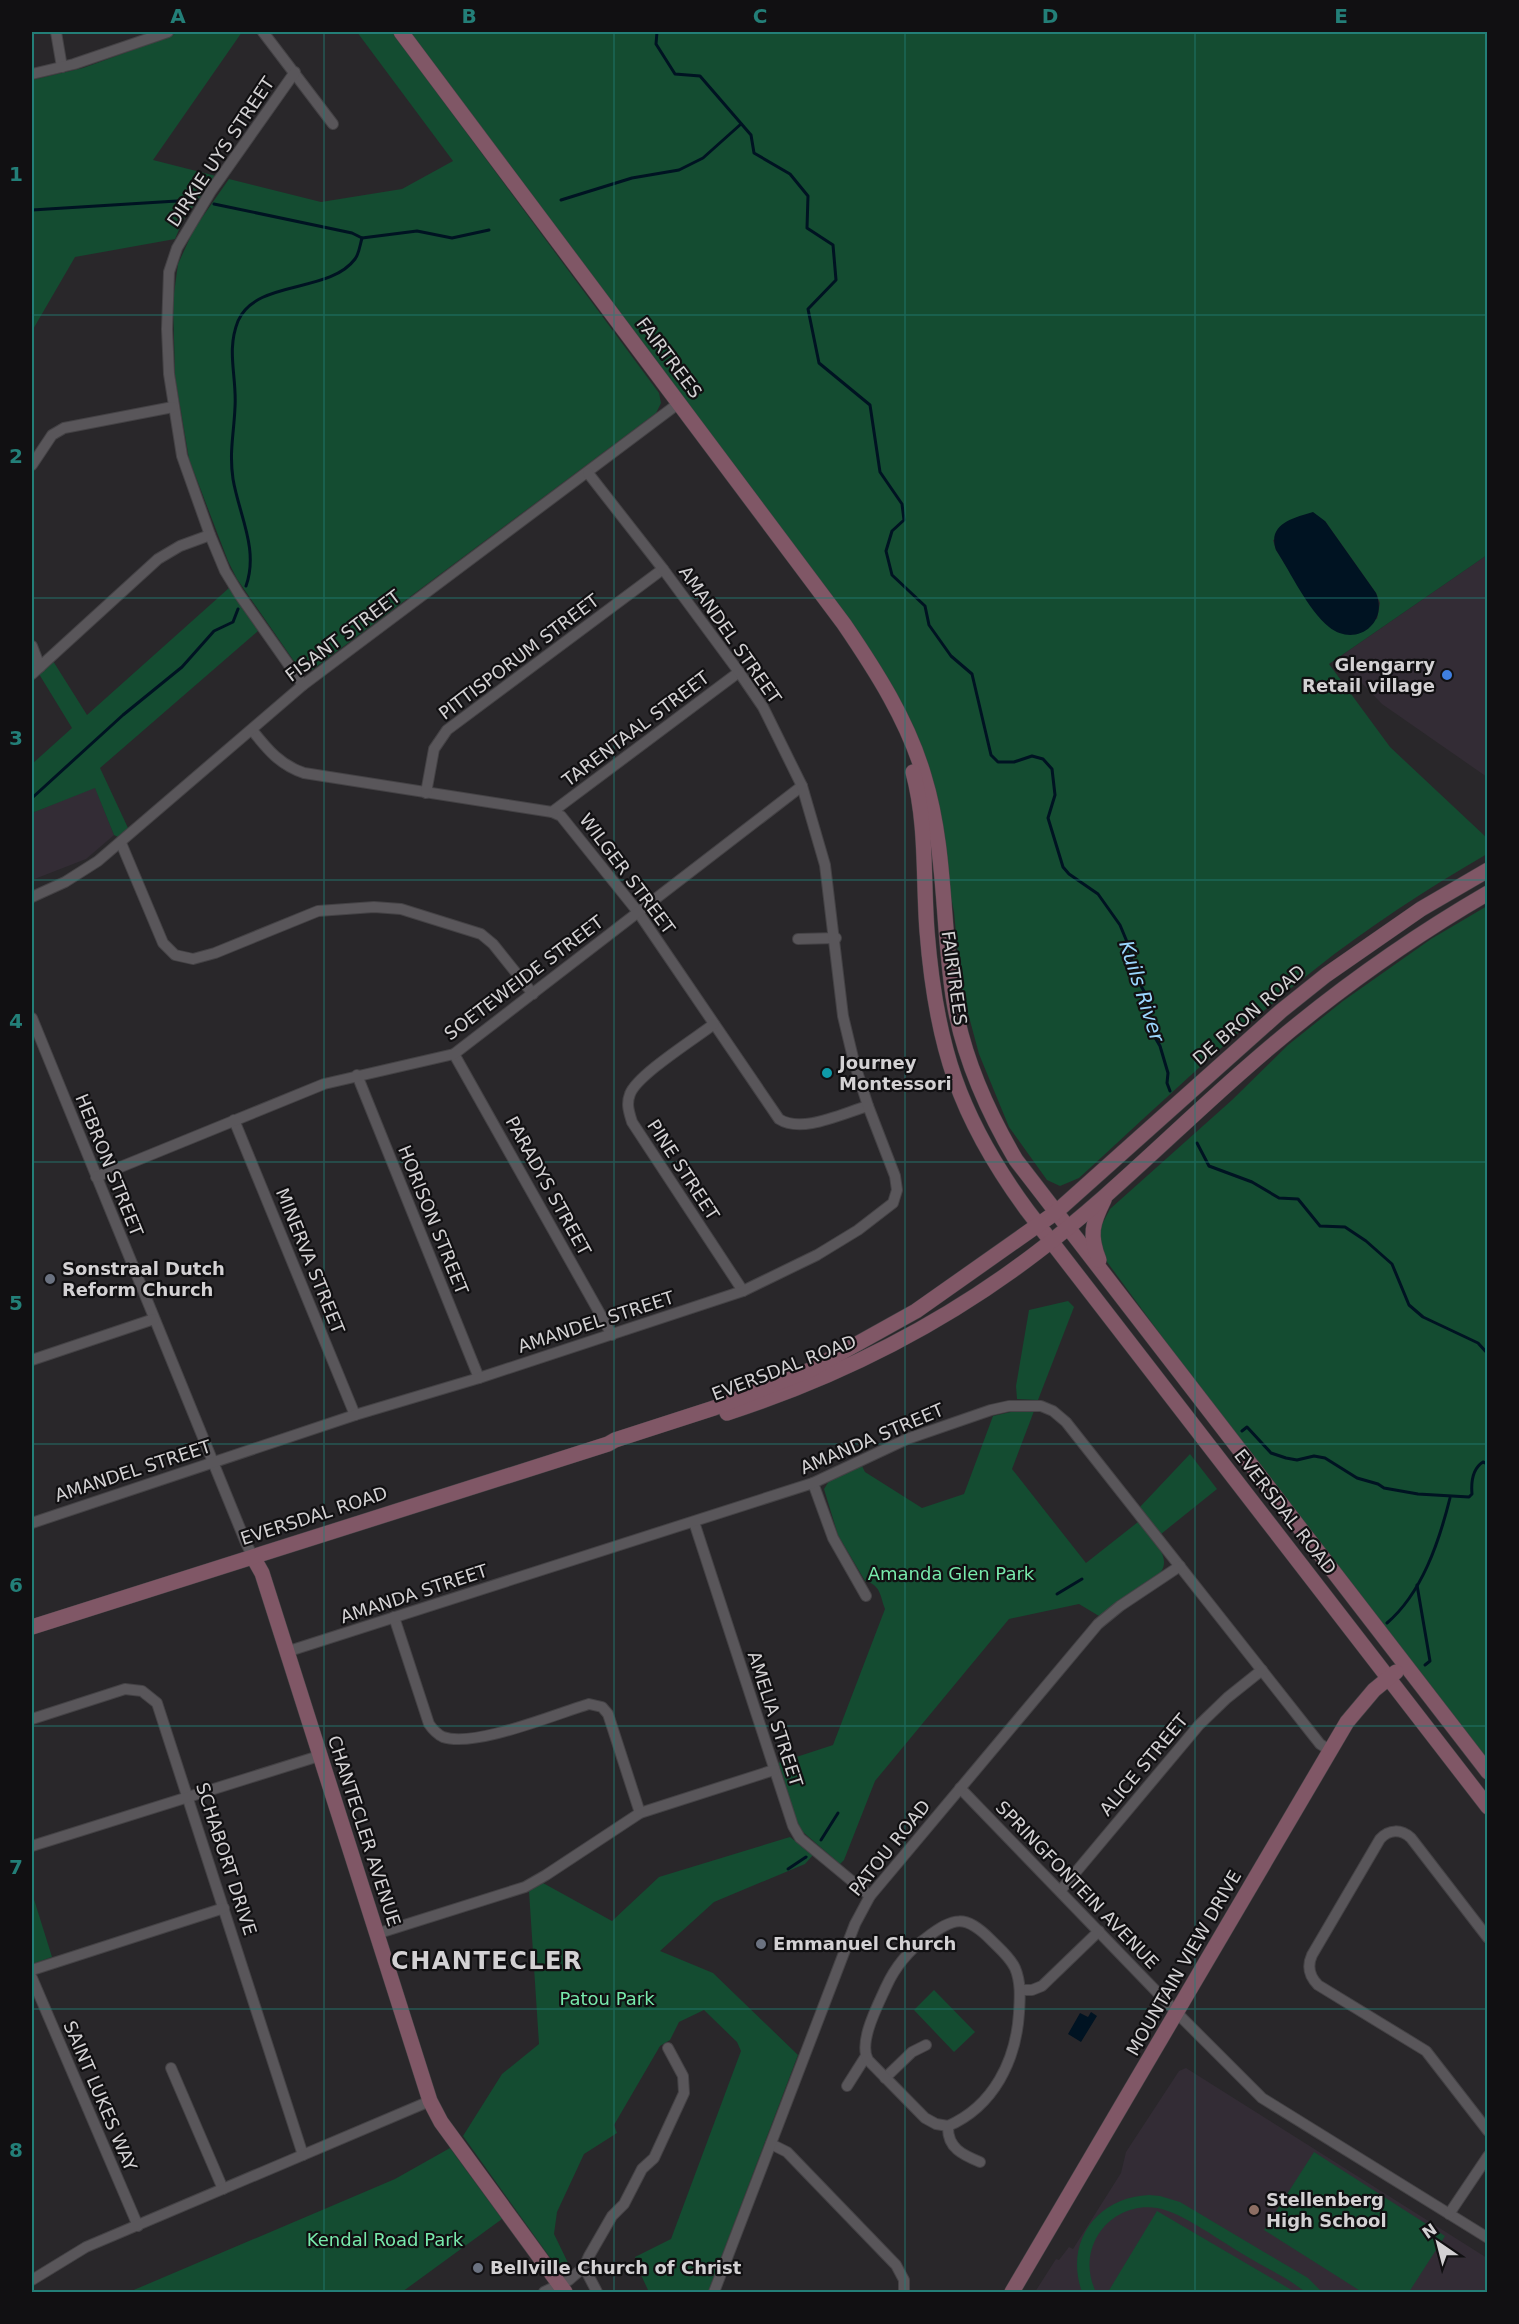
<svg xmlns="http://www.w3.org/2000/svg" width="1519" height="2324" font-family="'DejaVu Sans',sans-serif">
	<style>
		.built { fill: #332c35 }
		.green { fill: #144c31; fill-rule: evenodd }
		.water { fill: #001322 }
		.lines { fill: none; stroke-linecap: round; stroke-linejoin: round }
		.stream { stroke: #001322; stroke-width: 3 }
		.street-casing { stroke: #444245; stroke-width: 12 }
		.secondary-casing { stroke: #444245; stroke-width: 16 }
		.street { stroke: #59565a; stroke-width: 10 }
		.secondary { stroke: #805766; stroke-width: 15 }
		.grid { fill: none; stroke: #237f78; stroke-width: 1.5; stroke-opacity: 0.55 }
		.shop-dot { fill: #3f7fe0; stroke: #111012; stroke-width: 2 }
		.culture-dot { fill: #0f9aa8; stroke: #111012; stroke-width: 2 }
		.worship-dot { fill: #6b7280; stroke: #111012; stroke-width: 2 }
		.education-dot { fill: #8d6e63; stroke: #111012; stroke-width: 2 }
		.labels { text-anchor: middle; stroke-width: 4.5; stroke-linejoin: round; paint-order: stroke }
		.street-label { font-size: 18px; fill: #d3d1d3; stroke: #111012 }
		.poi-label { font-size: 18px; font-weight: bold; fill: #d3d1d3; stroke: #111012; text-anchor: start }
		.park-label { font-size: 18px; fill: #78eaac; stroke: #111012 }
		.water-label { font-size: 20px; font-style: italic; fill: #9bd6fe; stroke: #111012 }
		.district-label { font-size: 24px; font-weight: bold; letter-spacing: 1.5px; fill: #d3d1d3; stroke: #111012 }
		.neatline { fill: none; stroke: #237f78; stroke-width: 2 }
		.grid-label { font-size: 20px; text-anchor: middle; font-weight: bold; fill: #237f78 }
	</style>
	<rect width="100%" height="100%" fill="#29272a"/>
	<g class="built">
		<polygon points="1487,555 1487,777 1382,704 1338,658"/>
		<polygon points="95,787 114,835 86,859 32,880 32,813"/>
		<polygon points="1186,2068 1487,2258 1487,2292 1035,2292 1056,2259 1059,2260 1069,2247 1073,2249 1121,2173 1126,2152 1179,2071"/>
	</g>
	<g class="green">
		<polygon points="178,32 242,32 153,160 216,176 183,220 175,239 75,257 32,331 32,80 83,68 169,37"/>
		<polygon points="357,32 392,32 659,393 661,403 656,413 312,670 304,671 298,667 237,579 228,561 189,459 175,376 173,301 178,264 194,229 229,179 321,202 402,189 453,161"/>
		<path d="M410,32H1487V555L1329,664L1390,747L1487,838V854C1427,889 1368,927 1314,970C1232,1034 1156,1108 1079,1178L1060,1186L1047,1180L1009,1127L979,1054L961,987L954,912L923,755L870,650L843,611ZM1325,521L1376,593L1380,603L1377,619L1327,625L1313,608L1276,550L1273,540Z"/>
		<polygon points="229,588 258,631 100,768 128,828 118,837 114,835 95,788 32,813 32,764 72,728 39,674 53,661 87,715"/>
		<polygon points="1487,906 1487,1766 1185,1368 1099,1251 1100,1228 1110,1209 1232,1100 1288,1045 1343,1001 1431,939"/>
		<polygon points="1068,1301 1074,1307 1038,1400 1017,1399 1016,1386 1029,1310"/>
		<path d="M1015,1411H1034L1012,1469L1086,1563L1138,1522C1148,1535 1174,1556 1160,1573L1099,1616L1079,1604L1009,1619L875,1781L844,1860L840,1864L803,1832L796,1820L778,1763L833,1745L885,1609C880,1596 881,1585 865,1581L838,1535L824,1489L829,1481L862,1466L865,1472L922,1508L964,1494L993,1416Z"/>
		<polygon points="1190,1454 1217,1489 1161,1534 1140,1507"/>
		<polygon points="790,1837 813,1855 805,1864 714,1902 660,1951 713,1973 798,2055 708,2292 645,2292 648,2290 635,2262 637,2261 635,2257 671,2239 741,2051 737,2042 704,2010 679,2022 670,2040 660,2046 614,2125 617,2133 584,2154 557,2212 554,2234 570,2267 561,2269 556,2266 463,2136 502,2074 539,2044 529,1891 543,1883 612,1921 659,1877"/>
		<polygon points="32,1893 52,1957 32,1964"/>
		<polygon points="934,1990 975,2032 954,2052 914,2010"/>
		<polygon points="450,2148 502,2219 402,2292 129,2292 395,2179"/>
		<polygon points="1314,2152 1445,2236 1409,2292 1362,2292 1264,2230"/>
		<path d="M1149,2195L1160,2196L1180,2202L1308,2278L1322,2292H1305C1288,2278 1266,2268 1246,2256C1223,2243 1182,2212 1157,2208C1134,2204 1110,2215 1098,2235C1087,2253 1087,2274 1096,2292H1082C1064,2242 1097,2197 1149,2195Z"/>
		<polygon points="1157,2211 1295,2292 1108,2292"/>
	</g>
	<g class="water">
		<path d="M1313,512L1325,521L1376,593C1389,624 1355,648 1329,627C1308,610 1291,573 1276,550C1267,524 1293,518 1313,512Z"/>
		<polygon points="1091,2012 1097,2016 1081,2042 1068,2034 1080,2013 1088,2017"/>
	</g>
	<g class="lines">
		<g class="stream">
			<polyline points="657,32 656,44 675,74 700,76 751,135 754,153 790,174 808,196 807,228 833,245 836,280 808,309 819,363 870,405 880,472 902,504 904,520 892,531 886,551 892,575 925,606 929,625 951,656 972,674 991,755 998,762 1014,762 1032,756 1043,759 1052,769 1055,795 1048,818 1063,867 1069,874 1098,894 1120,925 1130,949 1134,974 1148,998 1150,1029 1160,1046 1168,1073 1167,1083 1170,1091"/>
			<polyline points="561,200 632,178 679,170 703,158 741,124"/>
			<polyline points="214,204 352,233 362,238 417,231 452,238 489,230"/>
			<polyline points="32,210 193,200"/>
			<path d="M246,586C259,549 239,515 233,479C229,452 234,433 235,407C237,377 226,351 238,321C256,279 329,294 355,259C359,254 360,245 362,238"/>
			<polyline points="32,798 123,715 182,667 214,631 233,622 238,609"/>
			<polyline points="1197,1143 1209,1166 1252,1182 1279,1198 1298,1199 1320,1226 1345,1227 1366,1241 1392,1264 1409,1305 1423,1317 1478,1343 1488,1354"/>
			<path d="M1242,1431L1247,1427L1271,1453L1286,1458L1297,1460L1314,1456L1325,1458L1357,1478L1378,1484L1384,1488L1418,1494L1469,1497L1472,1494C1471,1482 1472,1469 1483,1462L1488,1464"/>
			<polyline points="1417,1585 1430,1661 1425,1665"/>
			<polyline points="1057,1594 1082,1579"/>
			<path d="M1387,1623C1422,1593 1439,1542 1450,1498"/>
			<polyline points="821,1840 838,1813"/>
			<polyline points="788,1869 806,1857"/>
		</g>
		<g class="street-casing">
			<g id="street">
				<polyline points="56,32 62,67"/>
				<polyline points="263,32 333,124"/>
				<polyline points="295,72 211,191 177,248 169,272 167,329 169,374 182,456 210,535 225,571 239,594 303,685"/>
				<polyline points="32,74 74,64 168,32"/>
				<polyline points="32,465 52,435 64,428 173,407"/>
				<polyline points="32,646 40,667"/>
				<polyline points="32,674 158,559 180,546 210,535"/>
				<path d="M252,730C268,750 280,765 304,773L552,812L561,816L638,912L779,1119C802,1134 843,1113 868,1106"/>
				<polyline points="426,793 434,749 447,730 663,569"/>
				<polyline points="552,812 739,672"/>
				<polyline points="121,843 163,943 175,955 193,959 215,953 318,911 374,907 401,909 481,934 493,944 533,994"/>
				<polyline points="32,897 65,882 98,861 303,685 679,403"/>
				<polyline points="798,939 836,938"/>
				<polyline points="32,1018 246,1543 253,1557"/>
				<path d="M714,1024C696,1038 637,1075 630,1094C626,1104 629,1112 632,1122L743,1291"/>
				<polyline points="454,1054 612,1335"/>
				<polyline points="357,1075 479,1378"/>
				<polyline points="234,1120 355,1415"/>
				<polyline points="96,1177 324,1084 454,1054 802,786"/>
				<polyline points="32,1360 154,1319"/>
				<polyline points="813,1483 833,1538 866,1596"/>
				<polyline points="694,1522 793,1826 800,1838 870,1896"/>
				<polyline points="32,1523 355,1415 479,1378 743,1291 817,1255 858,1230 893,1203 897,1190 895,1176 868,1106 854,1062 843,1016 825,865 802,786 763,707 739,672 663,569 588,473"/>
				<path d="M394,1617L429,1724C433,1730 437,1734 443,1737C475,1748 555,1714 589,1704L602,1707L608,1714L640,1813"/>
				<polyline points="286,1652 813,1483 907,1439 991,1410 1009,1406 1041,1406 1053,1411 1066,1422 1320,1744 1331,1751"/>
				<polyline points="32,1719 125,1689 142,1691 157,1703 303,2155"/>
				<polyline points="960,1788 1184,2020 1262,2098 1488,2238"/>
				<polyline points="32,1846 319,1756"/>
				<polyline points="1060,1891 1199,1725 1227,1698 1262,1670"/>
				<polyline points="376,1934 525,1887 546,1875 640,1813 774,1770"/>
				<path d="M1488,1938L1411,1838C1401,1829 1389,1829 1380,1839L1312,1955C1307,1966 1309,1976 1318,1985L1426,2051L1488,2131"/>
				<polyline points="32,1970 224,1908"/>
				<polyline points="32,1978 138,2226"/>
				<polyline points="1020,1990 1032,1990 1042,1986 1099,1931"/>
				<polyline points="171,2068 223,2189"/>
				<polyline points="885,2078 912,2052 926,2045"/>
				<polyline points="847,2086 866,2056"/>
				<path d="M948,2126L936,2124L925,2118L868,2060C858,2042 878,2005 886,1987C895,1967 908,1951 926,1938C954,1917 965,1914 991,1940C1000,1949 1010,1957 1015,1968C1021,1982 1020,1997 1019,2013C1016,2060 994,2106 948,2126C947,2148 963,2155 980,2162"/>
				<polyline points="771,2144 787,2152 896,2265 904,2280 904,2292"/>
				<polyline points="1449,2214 1488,2156"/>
				<polyline points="584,2267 597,2292"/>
				<polyline points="32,2280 86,2247 430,2101"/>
				<polyline points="544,2292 569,2280 584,2267 589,2256 612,2216 624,2204 642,2169 654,2158 684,2093 683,2076 668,2048"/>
				<polyline points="714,2292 855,1924 870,1896 1098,1624 1120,1606 1180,1566"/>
			</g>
		</g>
		<g class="secondary-casing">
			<g id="secondary">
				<path d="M401,32L844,624C876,671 908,721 924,776C946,847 942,923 953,996C962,1055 986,1109 1016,1160L1488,1772"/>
				<path d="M913,772C927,824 923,878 927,931C936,1046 959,1117 1027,1210L1488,1807"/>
				<path d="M1099,1260C1089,1235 1092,1224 1104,1200"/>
				<path d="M727,1413C838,1377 943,1324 1036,1253C1110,1197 1176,1129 1246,1068C1322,1001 1400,944 1488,893"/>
				<polyline points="253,1557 262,1573 430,2101 441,2122 565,2292"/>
				<polyline points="32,1627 608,1444 615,1440 714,1408 810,1370 916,1311 1055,1213 1281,1011 1326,975 1421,909 1488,870"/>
				<polyline points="1012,2292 1347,1722 1374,1690 1396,1672"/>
			</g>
		</g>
		<use href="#street" class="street"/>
		<use href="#secondary" class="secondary"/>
	</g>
	<path class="grid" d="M324,32V2292M614,32V2292M905,32V2292M1195,32V2292M32,315H1488M32,598H1488M32,880H1488M32,1162H1488M32,1444H1488M32,1726H1488M32,2009H1488"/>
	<circle class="shop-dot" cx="1447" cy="675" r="6"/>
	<circle class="culture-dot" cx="827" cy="1073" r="6"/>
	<g class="worship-dot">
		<circle cx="50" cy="1279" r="6"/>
		<circle cx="761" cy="1944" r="6"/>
		<circle cx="478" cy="2268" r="6"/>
	</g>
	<circle class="education-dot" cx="1254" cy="2210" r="6"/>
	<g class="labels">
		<g class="street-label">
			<text transform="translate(221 152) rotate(-56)" y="6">DIRKIE UYS STREET</text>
			<text transform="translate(669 358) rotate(53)" y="6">FAIRTREES</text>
			<text transform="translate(730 635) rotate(55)" y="6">AMANDEL STREET</text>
			<text transform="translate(343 636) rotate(-37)" y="6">FISANT STREET</text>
			<text transform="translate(519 657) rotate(-37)" y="6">PITTISPORUM STREET</text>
			<text transform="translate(636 729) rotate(-37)" y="6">TARENTAAL STREET</text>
			<text transform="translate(627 874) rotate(53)" y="6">WILGER STREET</text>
			<text transform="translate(524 978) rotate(-37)" y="6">SOETEWEIDE STREET</text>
			<text transform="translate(954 978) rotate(82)" y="6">FAIRTREES</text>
			<text transform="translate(1249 1015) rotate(-41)" y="6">DE BRON ROAD</text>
			<text transform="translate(109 1165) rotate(68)" y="6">HEBRON STREET</text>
			<text transform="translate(683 1170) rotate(57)" y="6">PINE STREET</text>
			<text transform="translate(548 1186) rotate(61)" y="6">PARADYS STREET</text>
			<text transform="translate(433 1220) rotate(68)" y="6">HORISON STREET</text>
			<text transform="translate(310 1261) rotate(68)" y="6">MINERVA STREET</text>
			<text transform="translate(596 1322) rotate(-18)" y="6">AMANDEL STREET</text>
			<text transform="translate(784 1368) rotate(-21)" y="6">EVERSDAL ROAD</text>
			<text transform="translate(872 1439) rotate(-23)" y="6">AMANDA STREET</text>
			<text transform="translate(133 1471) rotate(-18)" y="6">AMANDEL STREET</text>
			<text transform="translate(1285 1512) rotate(52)" y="6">EVERSDAL ROAD</text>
			<text transform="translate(314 1516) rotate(-18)" y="6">EVERSDAL ROAD</text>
			<text transform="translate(414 1594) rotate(-18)" y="6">AMANDA STREET</text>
			<text transform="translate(775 1719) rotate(72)" y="6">AMELIA STREET</text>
			<text transform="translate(1144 1765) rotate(-50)" y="6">ALICE STREET</text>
			<text transform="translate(364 1831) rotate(72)" y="6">CHANTECLER AVENUE</text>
			<text transform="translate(890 1848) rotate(-51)" y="6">PATOU ROAD</text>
			<text transform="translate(226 1859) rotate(72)" y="6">SCHABORT DRIVE</text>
			<text transform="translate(1077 1885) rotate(46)" y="6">SPRINGFONTEIN AVENUE</text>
			<text transform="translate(1184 1963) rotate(-60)" y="6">MOUNTAIN VIEW DRIVE</text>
			<text transform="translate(100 2096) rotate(67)" y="6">SAINT LUKES WAY</text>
		</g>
		<g class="poi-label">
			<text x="1435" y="671" text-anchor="end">Glengarry<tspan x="1435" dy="21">Retail village</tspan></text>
			<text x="839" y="1069">Journey<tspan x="839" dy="21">Montessori</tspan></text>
			<text x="62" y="1275">Sonstraal Dutch<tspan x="62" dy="21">Reform Church</tspan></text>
			<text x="773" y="1950">Emmanuel Church</text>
			<text x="1266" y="2206">Stellenberg<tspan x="1266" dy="21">High School</tspan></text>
			<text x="490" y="2274">Bellville Church of Christ</text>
		</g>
		<g class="park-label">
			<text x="951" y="1580">Amanda Glen Park</text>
			<text x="607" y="2005">Patou Park</text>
			<text x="385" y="2246">Kendal Road Park</text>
		</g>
		<g class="water-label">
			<text transform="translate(1142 991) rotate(72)" y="7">Kuils River</text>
		</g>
		<g class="district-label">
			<text x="487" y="1969">CHANTECLER</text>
		</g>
	</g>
	<rect width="1519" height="2324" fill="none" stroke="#111012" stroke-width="66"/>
	<g transform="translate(1438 2243) rotate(325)" stroke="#111012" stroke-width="4.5" paint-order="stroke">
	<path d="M0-4.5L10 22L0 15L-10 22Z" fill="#d3d1d3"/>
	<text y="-9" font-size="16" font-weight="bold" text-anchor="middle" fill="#d3d1d3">N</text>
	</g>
	<rect x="33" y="33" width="1453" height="2258" class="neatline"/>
	<g class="grid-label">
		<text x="178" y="23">A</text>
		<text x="469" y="23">B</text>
		<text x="760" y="23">C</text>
		<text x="1050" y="23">D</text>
		<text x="1341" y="23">E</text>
		<text x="16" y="181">1</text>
		<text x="16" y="463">2</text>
		<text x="16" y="745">3</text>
		<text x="16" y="1028">4</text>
		<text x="16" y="1310">5</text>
		<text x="16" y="1592">6</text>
		<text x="16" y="1874">7</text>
		<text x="16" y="2157">8</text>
	</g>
</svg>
